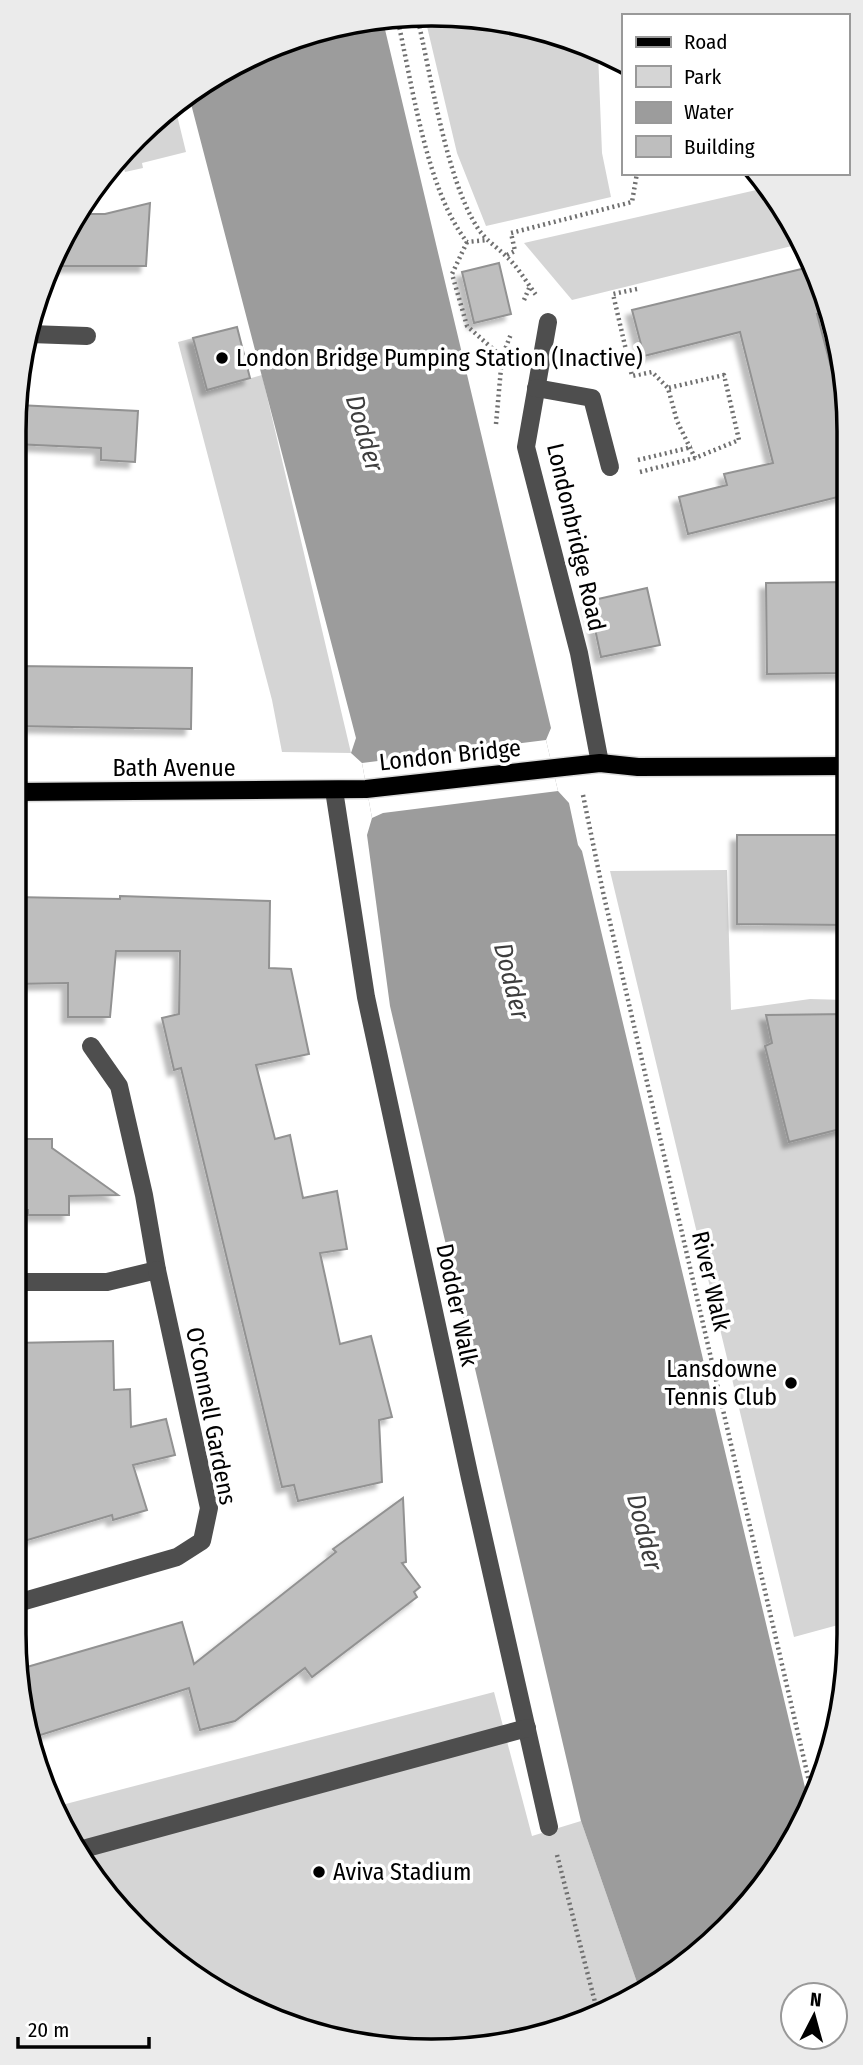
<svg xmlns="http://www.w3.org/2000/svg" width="863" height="2065" font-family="'Fira Sans Condensed',sans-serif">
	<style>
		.green { fill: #d5d5d5 }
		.water { fill: #9c9c9c }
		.pier { fill: #fff }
		.building { fill: #bebebe; stroke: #929292; stroke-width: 2; filter: url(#shadow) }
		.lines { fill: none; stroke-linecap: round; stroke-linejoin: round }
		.major-casing { stroke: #dbdbdb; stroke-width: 21 }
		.path { stroke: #707070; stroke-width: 4.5; stroke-dasharray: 2 3.5; stroke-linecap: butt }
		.minor { stroke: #4e4e4e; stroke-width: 18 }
		.major { stroke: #000; stroke-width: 18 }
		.poi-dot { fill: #000; stroke: #fff; stroke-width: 2.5 }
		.labels { text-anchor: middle; stroke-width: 7; stroke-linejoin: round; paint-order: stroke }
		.poi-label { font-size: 24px; fill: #000; stroke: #fff; text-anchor: start }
		.street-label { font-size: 24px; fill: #000; stroke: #fff }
		.water-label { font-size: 26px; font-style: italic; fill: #3d3d3d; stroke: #fff }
		.rim { fill: none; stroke: #000; stroke-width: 3.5 }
	</style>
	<defs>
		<filter id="shadow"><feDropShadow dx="-6" dy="6" stdDeviation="2" flood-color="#0004"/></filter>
	</defs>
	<rect width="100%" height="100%" fill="#fff"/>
	<g class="green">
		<polygon points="425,18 566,36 598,52 602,153 611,197 486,226 457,153"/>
		<polygon points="176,111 186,152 142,163 143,168 125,172 120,154"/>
		<polygon points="765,188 800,244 572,300 524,243"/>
		<polygon points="193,338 207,390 262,375 351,753 282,752 272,700 178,342"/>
		<polygon points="727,870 731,1010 810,999 847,1000 849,1622 794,1637 610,871"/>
		<polygon points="494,1692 532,1836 581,1821 641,1994 486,2047 350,2043 222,1995 117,1908 58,1806"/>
	</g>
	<polygon class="water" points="383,21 551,728 546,740 558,791 569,803 578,845 582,851 808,1800 746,1908 641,1994 581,1821 390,1006 367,835 372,818 362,763 351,753 356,738 190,100 247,57"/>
	<polygon class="pier" points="546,740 558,791 383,813 372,818 362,763"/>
	<g class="building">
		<polygon points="150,203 146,266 54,266 84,214 105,214"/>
		<polygon points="499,263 511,314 474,323 462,272"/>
		<polygon points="814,266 828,311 817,314 846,424 846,495 688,534 679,497 727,485 724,474 773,463 740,332 644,356 632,310"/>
		<polygon points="237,327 250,378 207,390 193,338"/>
		<polygon points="18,405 138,411 135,462 101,460 101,448 14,444"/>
		<polygon points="846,582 846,673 767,674 766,583"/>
		<polygon points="647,588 660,645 601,657 589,601"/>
		<polygon points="14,666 192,668 191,729 14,726"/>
		<polygon points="737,835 847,835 847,925 737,924"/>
		<polygon points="120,896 270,901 269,968 291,969 309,1054 256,1065 275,1139 290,1135 303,1198 337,1191 347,1249 320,1253 340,1344 371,1336 392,1417 379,1420 382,1482 298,1501 294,1485 282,1487 181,1068 174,1070 162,1018 179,1014 180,951 116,951 110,1017 68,1017 68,983 14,984 14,897 120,899"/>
		<polygon points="847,1014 848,1127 789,1142 765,1046 772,1043 766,1015"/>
		<polygon points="14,1139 52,1139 52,1148 118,1195 69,1196 69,1215 28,1215 28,1210 14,1210"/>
		<polygon points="113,1341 114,1390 130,1389 131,1427 166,1419 175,1455 133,1465 147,1510 113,1520 112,1515 14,1544 14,1343"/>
		<polygon points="403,1498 406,1562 402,1563 420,1587 414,1592 417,1597 312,1677 305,1668 235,1721 200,1730 189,1688 31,1738 20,1669 182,1622 194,1664 336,1552 333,1549"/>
	</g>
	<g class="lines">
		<g class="major-casing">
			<polyline id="major" points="14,792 366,789 600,763 638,767 846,766"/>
		</g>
		<g class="path">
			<path d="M417,16C431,75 446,178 477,227C485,240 497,247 507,257C518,267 527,283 536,295"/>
			<path d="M397,17C412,82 426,190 467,242L488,240"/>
			<polyline points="467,242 452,274 467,326 502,357"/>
			<polyline points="507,255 515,251 511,233 632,202 637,173"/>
			<polyline points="637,289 613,294 632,376 652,372 668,388"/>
			<polyline points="524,300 530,286"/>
			<polyline points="496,424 502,357 511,334"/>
			<polyline points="638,460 692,447"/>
			<polyline points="640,472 695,458 739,440 724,375 668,388 677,421 695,458"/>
			<polyline points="583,795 603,892 812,1794"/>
			<polyline points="557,1855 597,2010"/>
		</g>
		<g class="minor">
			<polyline points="548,322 526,447 579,653 600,763"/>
			<polyline points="30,334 87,336"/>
			<polyline points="536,388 592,398 610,467"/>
			<polyline points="334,790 366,997 470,1478 549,1827"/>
			<polyline points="14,1282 107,1282 157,1270 144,1195 119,1086 91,1046"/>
			<polyline points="14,1604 177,1557 202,1541 209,1508 157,1270"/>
			<polyline points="83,1849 527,1728"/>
		</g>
		<use href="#major" class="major"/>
	</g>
	<g class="poi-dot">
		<circle cx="222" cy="358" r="7"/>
		<circle cx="791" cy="1383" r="7"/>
		<circle cx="319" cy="1872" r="7"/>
	</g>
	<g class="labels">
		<g class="poi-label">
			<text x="236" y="366">London Bridge Pumping Station (Inactive)</text>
			<text x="777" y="1377" text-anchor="end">Lansdowne<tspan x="777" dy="28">Tennis Club</tspan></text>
			<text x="333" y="1880">Aviva Stadium</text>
		</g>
		<g class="street-label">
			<text transform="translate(576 537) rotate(77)" y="8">Londonbridge Road</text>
			<text transform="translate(450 755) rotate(-6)" y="8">London Bridge</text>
			<text x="174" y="776">Bath Avenue</text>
			<text transform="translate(711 1281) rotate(77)" y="8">River Walk</text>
			<text transform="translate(457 1305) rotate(78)" y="8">Dodder Walk</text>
			<text transform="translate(211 1416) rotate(79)" y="8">O'Connell Gardens</text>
		</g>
		<g class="water-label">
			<text transform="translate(365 433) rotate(74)" y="9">Dodder</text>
			<text transform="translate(512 981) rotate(76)" y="9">Dodder</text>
			<text transform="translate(645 1532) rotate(76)" y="9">Dodder</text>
		</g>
	</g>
	<path d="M0 0H863V2065H0ZM431 26H432A405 405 0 0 1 837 431V1634A405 405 0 0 1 432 2039H431A405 405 0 0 1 26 1634V431A405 405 0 0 1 431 26Z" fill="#ebebeb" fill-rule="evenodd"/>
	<path class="rim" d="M431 26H432A405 405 0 0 1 837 431V1634A405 405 0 0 1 432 2039H431A405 405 0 0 1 26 1634V431A405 405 0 0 1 431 26Z"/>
	<rect x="622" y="14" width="228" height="161" fill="#ffffff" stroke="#999999" stroke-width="2"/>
	<rect x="636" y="37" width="35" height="10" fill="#000000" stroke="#999999" stroke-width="2"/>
	<text x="684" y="49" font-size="21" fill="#000000">Road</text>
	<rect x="636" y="66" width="35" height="21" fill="#d5d5d5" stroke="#999999" stroke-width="2"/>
	<text x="684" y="84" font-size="21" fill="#000000">Park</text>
	<rect x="636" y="102" width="35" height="21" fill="#9c9c9c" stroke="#999999" stroke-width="2"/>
	<text x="684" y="119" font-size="21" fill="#000000">Water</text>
	<rect x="636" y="136" width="35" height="21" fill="#bebebe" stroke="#999999" stroke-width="2"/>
	<text x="684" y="154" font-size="21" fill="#000000">Building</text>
	<g transform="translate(814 2016) rotate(6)"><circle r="33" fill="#ffffff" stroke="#999999" stroke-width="2"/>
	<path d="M0-5L12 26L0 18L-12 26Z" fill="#000000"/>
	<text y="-10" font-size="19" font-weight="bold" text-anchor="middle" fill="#000000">N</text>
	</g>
	<path d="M18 2037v10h131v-10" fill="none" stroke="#000000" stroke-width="3.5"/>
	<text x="28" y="2037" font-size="21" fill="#000000" stroke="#ffffff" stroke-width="5" paint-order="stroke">20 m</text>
</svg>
